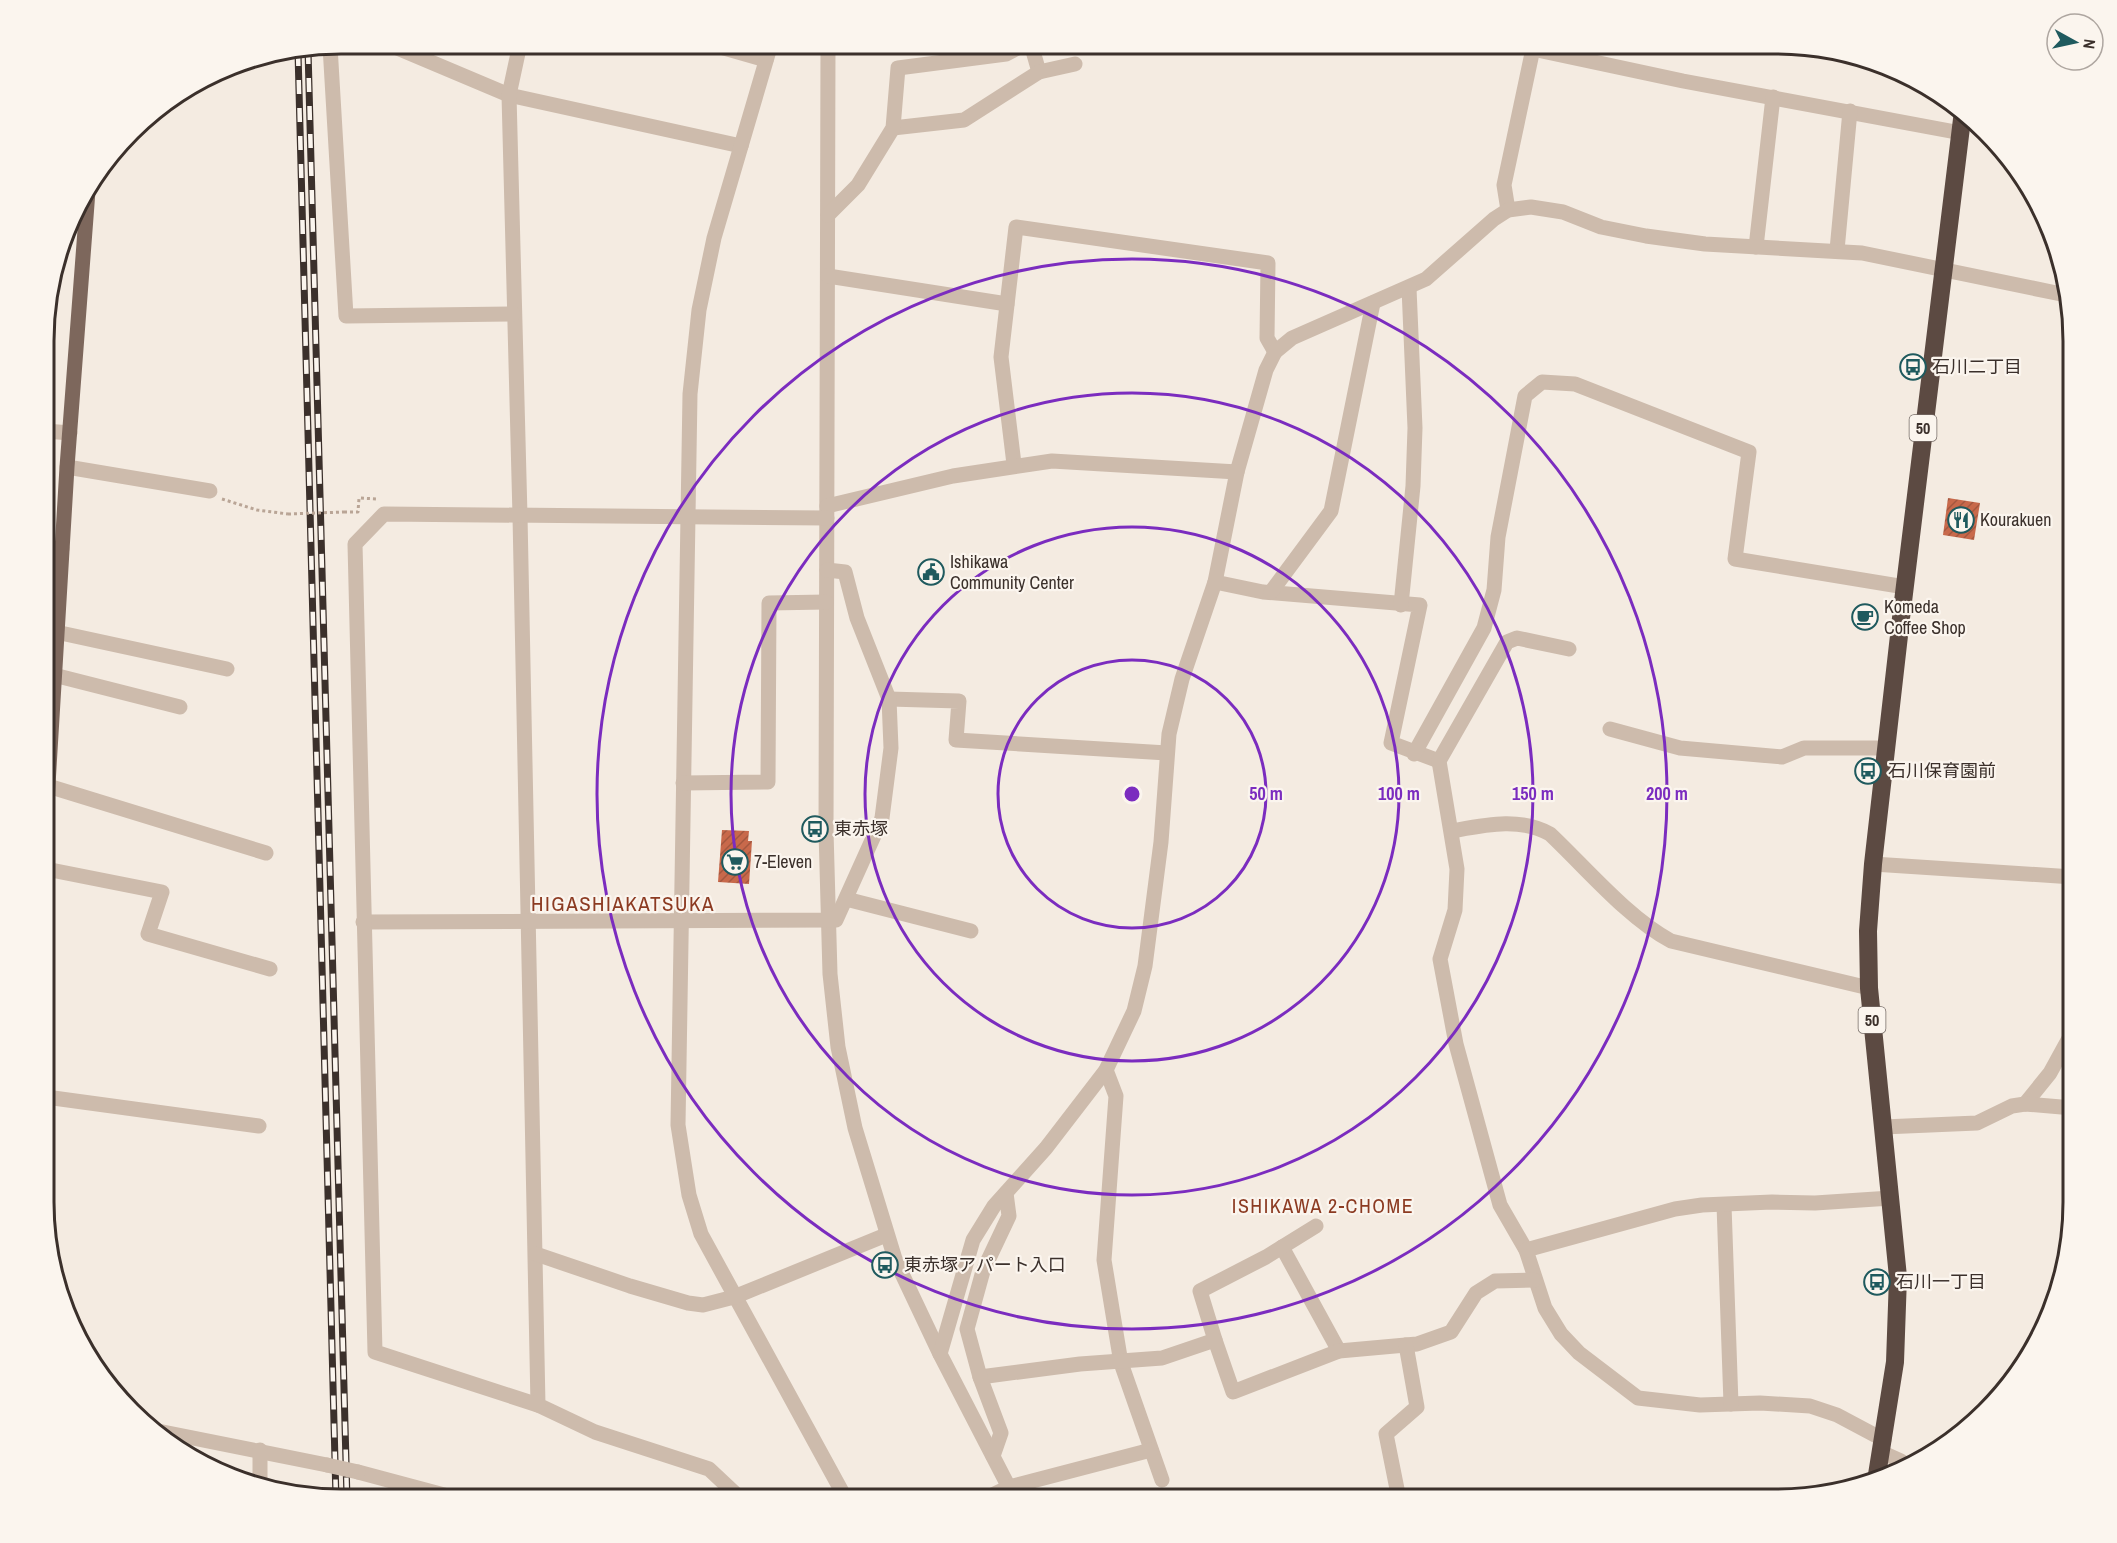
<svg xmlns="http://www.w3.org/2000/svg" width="2117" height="1543" font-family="'Archivo Narrow','Noto Sans JP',sans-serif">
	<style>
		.building { fill: url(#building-hatch) }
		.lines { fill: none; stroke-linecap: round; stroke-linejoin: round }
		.path { stroke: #b9a596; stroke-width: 3; stroke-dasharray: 3 3; stroke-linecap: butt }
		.minor { stroke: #cdbbac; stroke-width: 15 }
		.major { stroke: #7d675c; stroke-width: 15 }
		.highway { stroke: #5c4a42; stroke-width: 18 }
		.rail-casing { stroke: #3b302b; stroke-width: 7 }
		.rail { stroke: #fbf5ee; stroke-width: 4.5; stroke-dasharray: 14; stroke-linecap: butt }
		.path-bridge { stroke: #b9a596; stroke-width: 3; stroke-dasharray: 3 3; stroke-linecap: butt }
		.minor-bridge { stroke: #cdbbac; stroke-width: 15 }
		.ring { fill: none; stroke: #7b2cbf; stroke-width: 3 }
		.labels { text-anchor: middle; stroke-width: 4.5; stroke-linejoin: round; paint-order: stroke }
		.shield { fill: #fbf5ee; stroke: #756b66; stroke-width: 1.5 }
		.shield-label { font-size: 16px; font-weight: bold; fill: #3b302b }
		.poi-label { font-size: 18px; fill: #3b302b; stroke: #fbf5ee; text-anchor: start }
		.neighbourhood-label { font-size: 20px; letter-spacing: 1.5px; fill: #8c3b22; stroke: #fbf5ee }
		.quarter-label { font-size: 21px; letter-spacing: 1.5px; fill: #8c3b22; stroke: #fbf5ee }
		.rim { fill: none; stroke: #3b302b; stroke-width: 3 }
		.centre { fill: #7b2cbf; stroke: #fbf5ee; stroke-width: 3 }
		.ring-label { font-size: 18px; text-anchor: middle; font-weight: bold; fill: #7b2cbf; stroke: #fbf5ee; stroke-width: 4.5; stroke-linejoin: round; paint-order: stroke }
	</style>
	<defs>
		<pattern id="building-hatch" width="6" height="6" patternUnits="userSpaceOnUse" patternTransform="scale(1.5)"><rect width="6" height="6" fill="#c8694b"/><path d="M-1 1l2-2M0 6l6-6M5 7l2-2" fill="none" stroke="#a4573f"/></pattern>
	</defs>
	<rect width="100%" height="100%" fill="#f4ebe1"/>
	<g class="building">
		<polygon points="1948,498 1980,503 1974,540 1943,535"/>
		<polygon points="722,830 749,831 748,841 752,841 749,884 718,882"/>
	</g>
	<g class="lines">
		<g class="path">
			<polyline points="222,499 257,510 288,514"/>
			<polyline points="344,512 358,512 359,498 378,499"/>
		</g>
		<g class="minor">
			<polyline points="388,44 509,95 741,146"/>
			<polyline points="520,44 509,95 520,516 538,1405 595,1432 709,1469 741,1499"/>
			<polyline points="710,44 766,60"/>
			<polyline points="771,44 714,238 699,310 690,394 678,1125 689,1195 701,1234 846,1499"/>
			<polyline points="828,44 826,831 830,974 838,1047 855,1128 895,1259 940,1354 1015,1499"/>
			<polyline points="1031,44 1039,72"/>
			<polyline points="1510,44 1683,81 1961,133"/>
			<polyline points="330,46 346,316 513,314"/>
			<polyline points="893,128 964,120 1039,72 1075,64"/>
			<polyline points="1508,210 1504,185 1534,44"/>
			<polyline points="828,215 858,185 893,128 898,68 1006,54 1025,44"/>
			<polyline points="1756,247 1773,97"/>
			<polyline points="1837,250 1850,111"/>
			<polyline points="828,276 1007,304"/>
			<polyline points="46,431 70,433"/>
			<polyline points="1014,464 1001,357 1016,227 1268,263 1267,338 1275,352"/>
			<polyline points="67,467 210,491"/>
			<polyline points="827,506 953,476 1052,461 1237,472 1266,370 1275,352 1292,338 1426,279 1494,219 1508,210 1531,207 1563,212 1601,227 1646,236 1705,244 1862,253 2066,295"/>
			<polyline points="46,548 62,549"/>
			<polyline points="1215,582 1263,592 1420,605 1391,743 1439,761"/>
			<polyline points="1271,592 1331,511 1373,303"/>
			<polyline points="1401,605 1413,486 1415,428 1409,288"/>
			<polyline points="56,632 227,669"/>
			<polyline points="1569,649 1517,638 1507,642 1439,761 1457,869 1455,910 1440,959 1456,1044 1500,1205 1526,1250 1545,1308 1561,1334 1579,1353 1638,1398 1700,1405 1760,1403 1810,1406 1837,1415 1884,1440"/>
			<polyline points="46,673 180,707"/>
			<polyline points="889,699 959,701 956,740 1167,753"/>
			<polyline points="1610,729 1680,748 1782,757 1804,748 1886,748"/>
			<polyline points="1414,754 1484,628 1494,590 1498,537 1525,396 1542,382 1575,384 1749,452 1735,559 1905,587"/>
			<polyline points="683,783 768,782 769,603 826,602"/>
			<polyline points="48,786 266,853"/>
			<path d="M1452,831C1485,825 1520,817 1550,834C1587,869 1628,918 1671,941L1869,988"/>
			<polyline points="1873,864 2073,877"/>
			<polyline points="46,869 162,892 148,934 270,969"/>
			<polyline points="846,899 971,931"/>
			<polyline points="363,922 836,920 882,818 891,748 889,699 857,618 845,572 827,570"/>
			<polyline points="1106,1070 1116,1096 1104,1260 1121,1363 1162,1480"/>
			<polyline points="46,1097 259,1126"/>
			<polyline points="2025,1104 2050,1073 2073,1031"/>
			<polyline points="1883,1127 1977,1123 2012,1106 2025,1104 2073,1108"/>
			<polyline points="1724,1205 1731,1404"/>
			<polyline points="1282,1247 1339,1351"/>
			<polyline points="1526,1250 1675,1209 1702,1205 1772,1202 1815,1203 1891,1198"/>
			<polyline points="536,1254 630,1286 688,1303 703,1305 734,1297 886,1235"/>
			<polyline points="1215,1340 1200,1291 1266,1257 1316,1226"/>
			<polyline points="940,1354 973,1240 994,1206 1046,1148 1106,1070 1134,1011 1145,966 1161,842 1169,734 1182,679 1215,582 1237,472"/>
			<polyline points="980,1377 1080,1364 1162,1358 1215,1340 1233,1392 1339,1351 1417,1344 1451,1332 1476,1293 1495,1281 1534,1280"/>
			<polyline points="538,1405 375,1352 355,544 384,514 827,518"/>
			<polyline points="153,1430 327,1465"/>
			<polyline points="260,1450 260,1485"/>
			<polyline points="1881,1452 1901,1461 1906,1469"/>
			<polyline points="993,1456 1001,1433 980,1377 967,1329 983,1271 1009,1216 1006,1193"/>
			<polyline points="358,1472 459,1499"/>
			<polyline points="984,1499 1009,1487 1151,1450"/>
			<polyline points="1399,1499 1386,1434 1417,1407 1406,1345"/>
		</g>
		<polyline class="major" points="46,818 67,467 88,191"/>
		<polyline class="highway" points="1876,1481 1895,1362 1898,1277 1869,988 1868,931 1873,864 1901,618 1963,111"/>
		<g class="rail-casing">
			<g id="rail">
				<polyline points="308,50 347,1499"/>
				<polyline points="298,52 336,1499"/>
			</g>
		</g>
		<use href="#rail" class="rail"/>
		<polyline class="path-bridge" points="288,514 344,512"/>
		<polyline class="minor-bridge" points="327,1465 358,1472"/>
	</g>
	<g class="ring">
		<circle cx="1132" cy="794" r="134"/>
		<circle cx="1132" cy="794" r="267"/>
		<circle cx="1132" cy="794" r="401"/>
		<circle cx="1132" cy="794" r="535"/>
	</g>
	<defs>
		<g id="bus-ring" transform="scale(1.35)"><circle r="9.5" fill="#fbf5ee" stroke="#1f5a5e" stroke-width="1.5"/><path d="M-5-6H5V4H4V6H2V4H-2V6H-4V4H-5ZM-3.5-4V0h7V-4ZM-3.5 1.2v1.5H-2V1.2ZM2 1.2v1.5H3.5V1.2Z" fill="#1f5a5e"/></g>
		<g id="restaurant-ring" transform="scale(1.35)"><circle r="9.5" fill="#fbf5ee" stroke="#1f5a5e" stroke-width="1.5"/><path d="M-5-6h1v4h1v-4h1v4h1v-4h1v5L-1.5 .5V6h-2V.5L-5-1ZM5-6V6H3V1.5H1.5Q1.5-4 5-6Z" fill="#1f5a5e"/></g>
		<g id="civic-ring" transform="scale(1.35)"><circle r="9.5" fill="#fbf5ee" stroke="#1f5a5e" stroke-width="1.5"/><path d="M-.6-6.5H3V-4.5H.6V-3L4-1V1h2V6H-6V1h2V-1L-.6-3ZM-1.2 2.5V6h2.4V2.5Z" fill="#1f5a5e"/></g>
		<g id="cafe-ring" transform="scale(1.35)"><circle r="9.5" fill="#fbf5ee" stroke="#1f5a5e" stroke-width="1.5"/><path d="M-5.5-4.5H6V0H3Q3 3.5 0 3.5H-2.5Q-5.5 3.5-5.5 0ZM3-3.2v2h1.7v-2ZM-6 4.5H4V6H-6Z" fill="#1f5a5e"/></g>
		<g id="supermarket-ring" transform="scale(1.35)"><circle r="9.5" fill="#fbf5ee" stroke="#1f5a5e" stroke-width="1.5"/><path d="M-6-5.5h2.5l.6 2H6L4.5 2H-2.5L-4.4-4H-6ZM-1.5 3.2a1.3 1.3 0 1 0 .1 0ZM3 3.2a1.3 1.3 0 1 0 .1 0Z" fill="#1f5a5e"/></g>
	</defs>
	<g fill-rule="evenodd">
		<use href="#bus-ring" x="1913" y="367"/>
		<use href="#restaurant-ring" x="1961" y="520"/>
		<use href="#civic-ring" x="931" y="572"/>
		<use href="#cafe-ring" x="1865" y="617"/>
		<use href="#bus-ring" x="1868" y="771"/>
		<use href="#bus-ring" x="815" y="829"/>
		<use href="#supermarket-ring" x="735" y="862"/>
		<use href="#bus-ring" x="885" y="1265"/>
		<use href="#bus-ring" x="1877" y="1282"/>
	</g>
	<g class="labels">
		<g class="shield">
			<rect x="1909.5" y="415" width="27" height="26" rx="4.5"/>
			<rect x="1858.5" y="1007" width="27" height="26" rx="4.5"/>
		</g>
		<g class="shield-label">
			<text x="1923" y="434">50</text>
			<text x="1872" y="1026">50</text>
		</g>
		<g class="poi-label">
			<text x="1932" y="373">石川二丁目</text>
			<text x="1980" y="526">Kourakuen</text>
			<text x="950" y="568">Ishikawa<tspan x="950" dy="21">Community Center</tspan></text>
			<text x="1884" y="613">Komeda<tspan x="1884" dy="21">Coffee Shop</tspan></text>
			<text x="1888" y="777">石川保育園前</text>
			<text x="834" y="835">東赤塚</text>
			<text x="754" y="868">7-Eleven</text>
			<text x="904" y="1271">東赤塚アパート入口</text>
			<text x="1896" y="1288">石川一丁目</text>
		</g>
		<g class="neighbourhood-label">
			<text x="1323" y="1213">ISHIKAWA 2-CHOME</text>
		</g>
		<g class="quarter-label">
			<text x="623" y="911">HIGASHIAKATSUKA</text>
		</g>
	</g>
	<path d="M0 0H2117V1543H0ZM341 54H1776A287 287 0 0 1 2063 341V1202A287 287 0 0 1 1776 1489H341A287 287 0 0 1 54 1202V341A287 287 0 0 1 341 54Z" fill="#fbf5ee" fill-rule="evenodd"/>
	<path class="rim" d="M341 54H1776A287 287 0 0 1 2063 341V1202A287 287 0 0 1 1776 1489H341A287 287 0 0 1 54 1202V341A287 287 0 0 1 341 54Z"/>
	<circle cx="1132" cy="794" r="9" class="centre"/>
	<g class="ring-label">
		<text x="1266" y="800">50 m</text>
		<text x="1399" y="800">100 m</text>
		<text x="1533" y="800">150 m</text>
		<text x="1667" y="800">200 m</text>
	</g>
	<g transform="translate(2075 42) rotate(98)"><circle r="28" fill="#fbf5ee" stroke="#aea6a0" stroke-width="1.5"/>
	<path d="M0-4.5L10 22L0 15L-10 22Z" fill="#1f5a5e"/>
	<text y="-9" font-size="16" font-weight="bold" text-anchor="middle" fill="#3b302b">N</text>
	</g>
</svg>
